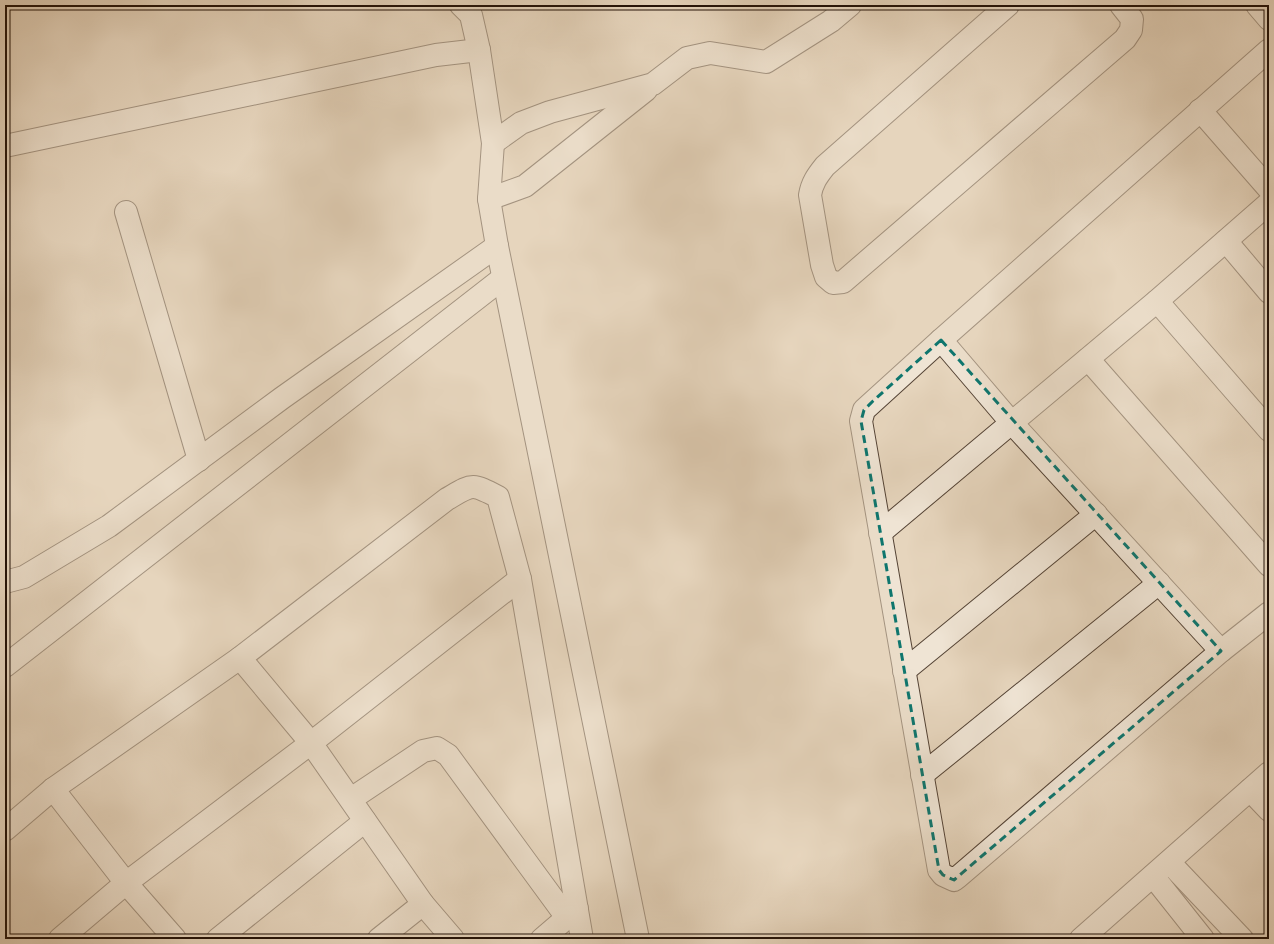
<svg xmlns="http://www.w3.org/2000/svg" width="1274" height="944" font-family="Cardo,serif">
	<style>
		.lines { fill: none; stroke-linecap: round; stroke-linejoin: round }
		.minor-casing { stroke: #544335; stroke-width: 24 }
		.minor { stroke: #efe4d4; stroke-width: 22 }
		.marked { fill: none; stroke: #0f766e; stroke-width: 3; stroke-dasharray: 8 5; stroke-linejoin: round }
	</style>
	<rect width="100%" height="100%" fill="#e6d5bd"/>
	<filter id="stains"><feTurbulence type="fractalNoise" baseFrequency=".005" numOctaves="4"/><feColorMatrix values="0 0 0 0 .2 0 0 0 0 .09 0 0 0 0 .02 0 0 0 .5 -.17"/></filter>
	<radialGradient id="worn" r=".72"><stop offset=".6" stop-color="#630" stop-opacity="0"/><stop offset="1" stop-color="#630" stop-opacity=".3"/></radialGradient>
	<g class="lines">
		<g class="minor-casing">
			<g id="minor">
				<polyline points="461,5 471,15 479,50 493,143 489,199 497,246 638,939"/>
				<path d="M1008,5L825,166C817,176 812,183 810,195L822,265L826,277L833,283L843,282L1125,39L1131,30L1132,19L1121,5"/>
				<polyline points="1257,5 1269,19"/>
				<polyline points="1269,50 941,340 864,410 861,421 939,870 943,875 954,880 958,877 1221,651 1269,613"/>
				<polyline points="1200,110 1269,189"/>
				<polyline points="493,143 521,123 550,112 653,84 687,58 710,53 766,62 831,21 850,5"/>
				<polyline points="5,146 436,55 479,50"/>
				<polyline points="489,199 525,186 646,90"/>
				<polyline points="126,212 199,460"/>
				<polyline points="1226,241 1269,292"/>
				<polyline points="1157,301 1269,430"/>
				<polyline points="941,340 1011,422 1221,651"/>
				<polyline points="1088,359 1269,565"/>
				<polyline points="880,533 1157,301 1269,203"/>
				<polyline points="5,582 24,577 109,526 282,398 497,246"/>
				<polyline points="240,658 311,743 423,904 453,939"/>
				<polyline points="5,666 503,278"/>
				<polyline points="904,671 1096,514"/>
				<polyline points="922,775 1159,583"/>
				<polyline points="53,789 126,883 175,939"/>
				<polyline points="1250,790 1269,810"/>
				<polyline points="351,799 423,751 437,748 448,755 568,919"/>
				<path d="M5,830L53,789L240,658L447,499C473,484 471,483 498,497L520,579L582,939"/>
				<polyline points="1169,862 1242,939"/>
				<polyline points="1153,876 1203,939"/>
				<polyline points="60,939 126,883 311,743 520,579"/>
				<polyline points="218,939 365,821"/>
				<polyline points="379,939 423,904"/>
				<polyline points="542,939 577,909"/>
				<polyline points="1081,939 1269,773"/>
			</g>
		</g>
		<use href="#minor" class="minor"/>
	</g>
	<path d="M0 0H1274V944H0ZM941,340L1221,651L954,880L943,875L939,870L861,421L864,410L873,401Z" fill="#e6d5bd" fill-opacity=".55" fill-rule="evenodd"/>
	<path class="marked" d="M941,340L1221,651L954,880L943,875L939,870L861,421L864,410L873,401Z"/>
	<rect width="1274" height="944" fill="none" stroke="#e6d5bd" stroke-width="20"/>
	<rect x="6" y="6" width="1262" height="932" fill="none" stroke="#231208" stroke-width="2"/>
	<rect x="10" y="10" width="1254" height="924" fill="none" stroke="#231208"/>
	<rect width="100%" height="100%" filter="url(#stains)"/>
	<rect width="100%" height="100%" fill="url(#worn)"/>
</svg>
